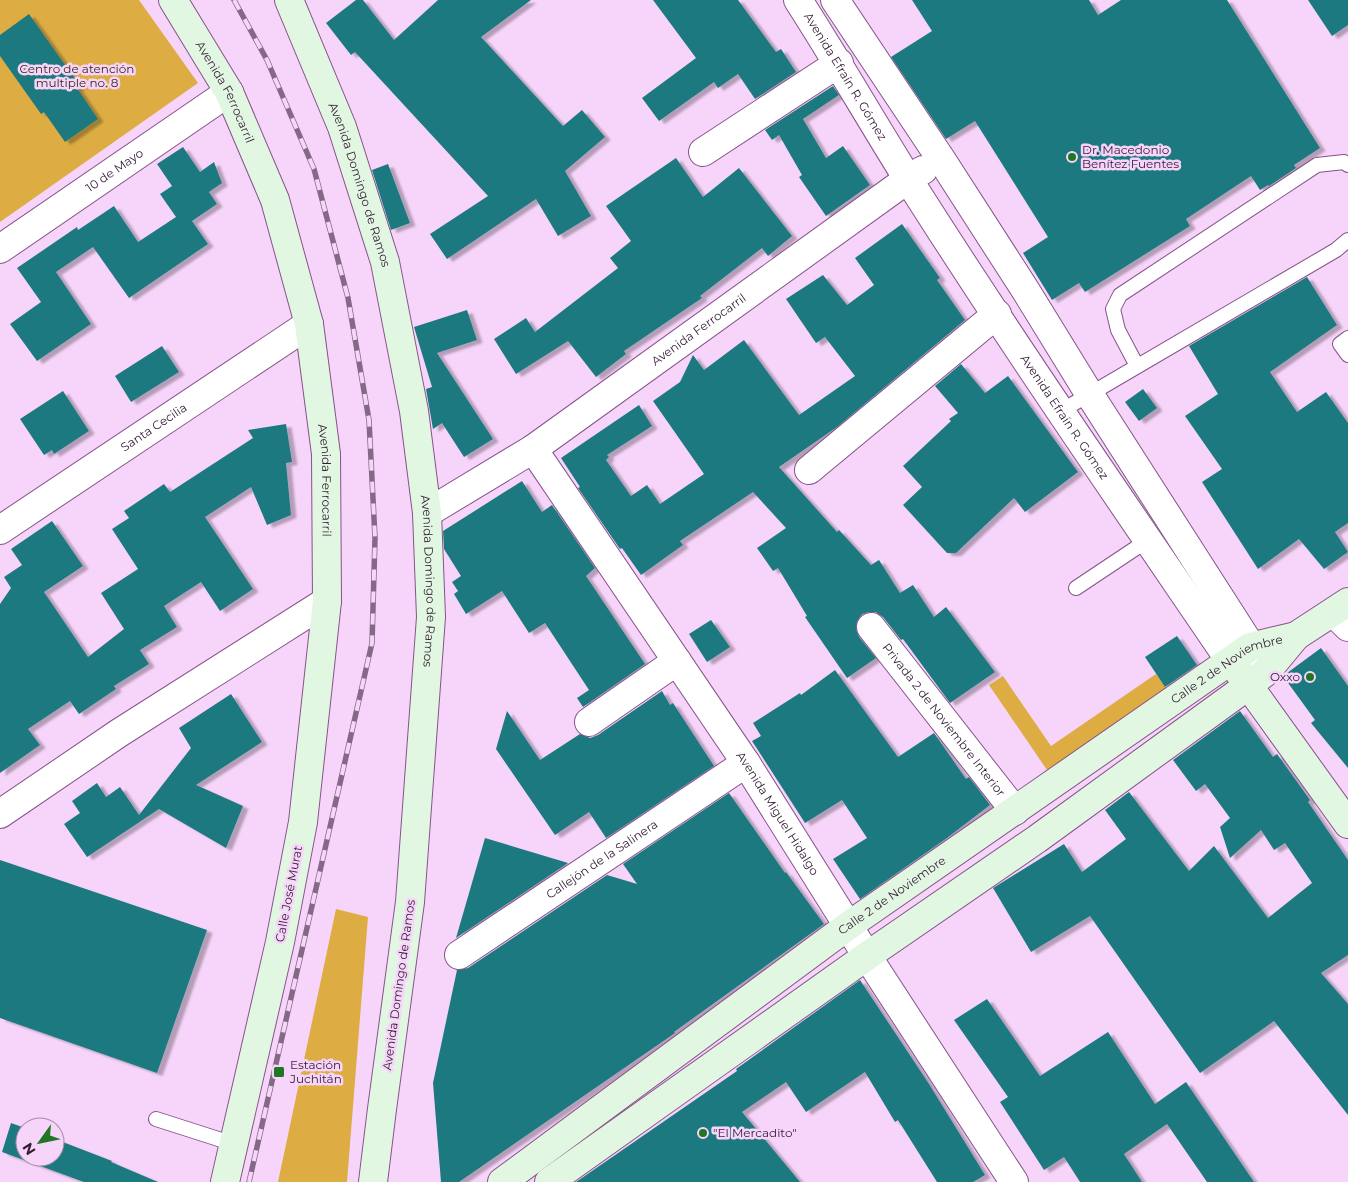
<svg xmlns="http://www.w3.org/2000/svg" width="1348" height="1182" font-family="Montserrat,sans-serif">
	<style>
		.green { fill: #ddad44 }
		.building { fill: #1d7980; filter: url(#shadow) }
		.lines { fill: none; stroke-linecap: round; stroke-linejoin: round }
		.lane-casing { stroke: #85538a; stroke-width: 16 }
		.street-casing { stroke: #85538a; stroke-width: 30 }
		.secondary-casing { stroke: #85538a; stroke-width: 30 }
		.lane { stroke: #fff; stroke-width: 14 }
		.street { stroke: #fff; stroke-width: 28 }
		.secondary { stroke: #e2f7e1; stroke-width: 28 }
		.rail-casing { stroke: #846987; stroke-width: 5.5 }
		.rail { stroke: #f7d5fa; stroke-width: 4; stroke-dasharray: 11; stroke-linecap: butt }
		.poi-dot { fill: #1f7723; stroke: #f7d5fa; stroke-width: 2 }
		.labels { text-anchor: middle; stroke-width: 5; stroke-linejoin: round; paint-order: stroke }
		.park-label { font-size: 12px; fill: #372d19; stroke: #f7d5fa }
		.street-label { font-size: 12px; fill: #331d35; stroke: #f7d5fa }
		.poi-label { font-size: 12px; fill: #331d35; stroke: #f7d5fa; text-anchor: start }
	</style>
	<defs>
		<filter id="shadow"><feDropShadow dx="5.5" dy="3" stdDeviation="1" flood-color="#0004"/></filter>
	</defs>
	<rect width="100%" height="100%" fill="#f7d5fa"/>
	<g class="green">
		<polygon points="0,0 139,0 198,83 0,222"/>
		<polygon points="1156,674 1167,689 1047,770 989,685 1003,676 1051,746"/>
		<polygon points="336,909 368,917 347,1182 278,1182"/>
	</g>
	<g class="building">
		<polygon points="356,0 363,0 394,40 438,0 531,0 481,37 563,126 582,110 605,137 565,171 591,216 558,236 536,199 447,259 430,234 488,196 355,52 351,55 326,23"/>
		<polygon points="653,0 738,0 776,52 781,49 796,72 755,99 738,74 718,88 714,82 659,121 642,98 696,58"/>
		<polygon points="912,0 1089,0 1098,15 1121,0 1227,0 1320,148 1294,165 1296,168 1269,186 1268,185 1260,190 1251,176 1186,219 1190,226 1085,292 1079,283 1052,300 1023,253 1048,237 975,121 946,139 891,57 932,31"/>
		<polygon points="1308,0 1348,0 1348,25 1332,36"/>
		<polygon points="29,14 80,86 77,88 98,119 65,142 44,112 41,114 0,56 0,35"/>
		<polygon points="833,86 839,95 803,119 826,158 843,146 870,185 826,216 799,177 802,175 779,135 772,140 765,130"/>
		<polygon points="183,147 200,172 214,162 222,183 209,192 217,204 192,221 208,244 129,298 93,247 56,272 91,324 37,361 10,324 41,302 17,268 77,227 78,230 114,206 138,242 176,217 160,194 172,186 157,164"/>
		<polygon points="676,158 703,197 739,168 792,236 768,256 762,248 700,296 702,298 624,351 626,354 596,377 568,341 516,374 494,339 526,318 535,332 618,268 610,258 631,241 606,206"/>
		<polygon points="388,164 410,223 391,230 372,170"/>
		<polygon points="902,224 940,278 937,280 965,320 837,427 779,467 837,532 839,530 871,565 879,560 900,593 913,585 934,617 946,607 995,672 950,703 903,639 901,640 883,617 876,612 869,612 862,614 857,621 856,629 859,637 876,658 847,678 805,617 807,616 778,568 773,571 757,548 786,528 753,492 680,541 683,545 641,575 622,548 620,549 578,488 580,487 561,458 639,405 652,426 607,455 609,457 606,460 631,496 647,485 660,504 704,474 653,401 680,382 693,355 704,370 744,340 799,415 855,376 825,337 816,343 786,299 823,275 847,305 874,285 855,258"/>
		<polygon points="1307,277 1337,325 1270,372 1297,412 1326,392 1348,423 1348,523 1335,532 1348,552 1324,569 1299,539 1258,569 1202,482 1222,469 1185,416 1218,394 1189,346"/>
		<polygon points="467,310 477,340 437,353 493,439 464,457 442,423 433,429 426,389 432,387 414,327"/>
		<polygon points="162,346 179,372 131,402 115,376"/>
		<polygon points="961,364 985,393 1008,376 1078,472 1025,512 1014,498 956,553 947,553 903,505 922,487 903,466 951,421 949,419 958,413 935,386"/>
		<polygon points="1143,389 1157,408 1139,421 1125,402"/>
		<polygon points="63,391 89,431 54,454 52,450 44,455 20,419"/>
		<polygon points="286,424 292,462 286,463 291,515 267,525 251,487 205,517 253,589 220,611 201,582 164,606 177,627 140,650 149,664 114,686 116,689 79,714 70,701 28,729 40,745 0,773 0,604 11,588 4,577 22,565 11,549 52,521 83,566 44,592 88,657 124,629 101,593 138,569 112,529 129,518 124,511 164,484 170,492 253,438 248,430"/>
		<polygon points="522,481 542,512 552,505 595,568 586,576 645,664 583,707 577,698 589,690 545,623 529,633 502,591 466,614 454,594 458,591 452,582 461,576 444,549 443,531"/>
		<polygon points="711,620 730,647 707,662 689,634"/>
		<polygon points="1177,636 1197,665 1165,687 1145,657"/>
		<polygon points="1321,648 1348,686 1348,768 1311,723 1315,720 1283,676"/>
		<polygon points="835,670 898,757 934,733 966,779 969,777 990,805 947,838 860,899 833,859 867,838 842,800 805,823 752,741 761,736 753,723 800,693 801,695"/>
		<polygon points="662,691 670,705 673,703 714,766 606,838 589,812 555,835 496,749 507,711 540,760 580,734 590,738 598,735"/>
		<polygon points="231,694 262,742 196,785 243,806 226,848 159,809 87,857 64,824 80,813 72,801 97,783 106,797 120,787 139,815 191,748 179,728"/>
		<polygon points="1240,711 1273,757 1277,754 1310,800 1308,802 1348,860 1348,955 1321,973 1348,1004 1348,1115 1274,1021 1200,1073 1090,916 1031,952 993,888 1064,844 1082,872 1126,839 1105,810 1129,792 1189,871 1214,846 1268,918 1312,883 1285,843 1274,850 1261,830 1230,858 1220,827 1230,818 1205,784 1196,791 1173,760"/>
		<polygon points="729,793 785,873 786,872 824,924 674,1032 675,1033 459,1182 441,1182 433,1083 457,970 468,968 607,875 637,884 623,864"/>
		<polygon points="485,838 568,863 456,938"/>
		<polygon points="0,860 207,930 157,1073 0,1018"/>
		<polygon points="860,980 929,1084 985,1175 973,1182 937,1182 898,1120 895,1122 865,1072 806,1112 786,1082 742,1112 800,1182 576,1182 737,1071 736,1069"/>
		<polygon points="987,999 1040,1076 1108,1032 1155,1104 1186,1082 1254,1182 1207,1182 1167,1124 1124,1154 1142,1182 1080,1182 1064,1157 1044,1170 1000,1102 1008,1097 954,1020"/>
		<polygon points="11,1123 25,1128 25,1157 55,1157 55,1139 112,1161 111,1162 158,1182 84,1182 2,1152"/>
	</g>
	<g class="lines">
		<g class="lane-casing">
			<g id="lane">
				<polyline points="1348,338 1340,344 1348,355"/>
				<polyline points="1137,366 1118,330 1113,309 1120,295 1317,165 1344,162 1348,165"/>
				<polyline points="1061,411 1336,250 1348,240"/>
				<polyline points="1076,588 1148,540"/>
				<polyline points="156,1119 234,1144"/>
			</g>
		</g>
		<g class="street-casing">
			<g id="street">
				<path id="s1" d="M798,0C836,59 871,120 908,179C1012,343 1122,502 1231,662"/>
				<polyline points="835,0 941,159 1026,291 1090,395 1263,665"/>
				<polyline points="703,152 839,63"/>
				<path id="s2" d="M0,249L229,92"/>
				<path id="s3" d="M533,449L746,763L867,956L1014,1182"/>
				<polyline points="809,470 997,314"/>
				<path id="s4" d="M427,513L533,449L908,179L923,170"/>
				<path id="s5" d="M0,530L309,324"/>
				<polyline points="1334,613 1348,627"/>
				<path id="s6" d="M871,627L1015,811"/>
				<polyline points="589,722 677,661"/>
				<polyline points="0,814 119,733 327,601"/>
				<path id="s7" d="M459,955L746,763"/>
			</g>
		</g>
		<g class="secondary-casing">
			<g id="secondary">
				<path id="s8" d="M173,0L229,92L275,200L309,324L326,454L327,601L303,822L280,942L225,1182"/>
				<path id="s9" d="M289,0L342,127L385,262L414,411L427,513L431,617L410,902L382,1109L373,1182"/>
				<polyline points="1238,671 1348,824"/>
				<path id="s10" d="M502,1182L848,926L1250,647L1296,636L1348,602"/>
				<polyline points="549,1182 867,956 1037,839 1249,685 1267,671 1296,636"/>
			</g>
		</g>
		<use href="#lane" class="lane"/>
		<use href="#street" class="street"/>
		<use href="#secondary" class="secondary"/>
		<g class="rail-casing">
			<polyline id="rail" points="234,0 267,60 314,169 348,298 369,420 375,538 372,643 249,1182"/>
		</g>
		<use href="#rail" class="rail"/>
	</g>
	<g class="poi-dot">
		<circle cx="1072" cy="157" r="5"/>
		<circle cx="1310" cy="677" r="5"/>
		<rect x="273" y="1066" width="12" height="12" rx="2.5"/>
		<circle cx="703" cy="1133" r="5"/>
	</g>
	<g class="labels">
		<g class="park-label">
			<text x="77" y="73">Centro de atención<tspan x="77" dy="14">multiple no. 8</tspan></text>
		</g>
		<g class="street-label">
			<text dy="4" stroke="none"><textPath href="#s1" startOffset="90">Avenida Efraín R. Gómez</textPath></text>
			<text dy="4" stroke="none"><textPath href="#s8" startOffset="106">Avenida Ferrocarril</textPath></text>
			<text dy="4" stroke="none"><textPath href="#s2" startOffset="139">10 de Mayo</textPath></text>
			<text dy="4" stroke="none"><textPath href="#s9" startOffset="198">Avenida Domingo de Ramos</textPath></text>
			<text dy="4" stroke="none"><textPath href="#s4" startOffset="328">Avenida Ferrocarril</textPath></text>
			<text dy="4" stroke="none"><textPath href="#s1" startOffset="495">Avenida Efraín R. Gómez</textPath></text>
			<text dy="4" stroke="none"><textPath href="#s5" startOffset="185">Santa Cecilia</textPath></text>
			<text dy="4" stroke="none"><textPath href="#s8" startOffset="511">Avenida Ferrocarril</textPath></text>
			<text dy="4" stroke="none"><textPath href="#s9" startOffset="602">Avenida Domingo de Ramos</textPath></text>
			<text dy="4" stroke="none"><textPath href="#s10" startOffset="889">Calle 2 de Noviembre</textPath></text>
			<text dy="4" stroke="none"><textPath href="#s6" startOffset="118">Privada 2 de Noviembre Interior</textPath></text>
			<text dy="4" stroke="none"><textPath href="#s3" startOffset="439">Avenida Miguel Hidalgo</textPath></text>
			<text dy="4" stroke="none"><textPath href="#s7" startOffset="172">Callejón de la Salinera</textPath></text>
			<text transform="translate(289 894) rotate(-79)" y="4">Calle José Murat</text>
			<text dy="4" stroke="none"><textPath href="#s10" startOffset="484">Calle 2 de Noviembre</textPath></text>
			<text transform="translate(399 985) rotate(-82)" y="4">Avenida Domingo de Ramos</text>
		</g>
		<g class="poi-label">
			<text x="1082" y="154">Dr. Macedonio<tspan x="1082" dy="14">Benítez Fuentes</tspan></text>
			<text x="1300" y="681" text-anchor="end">Oxxo</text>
			<text x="290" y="1069">Estación<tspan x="290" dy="14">Juchitán</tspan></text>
			<text x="713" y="1137">"El Mercadito"</text>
		</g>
	</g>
	<g transform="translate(40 1142) rotate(237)"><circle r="24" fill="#f7d5fa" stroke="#a98bab"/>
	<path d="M0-4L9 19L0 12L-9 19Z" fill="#1f7723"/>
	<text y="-8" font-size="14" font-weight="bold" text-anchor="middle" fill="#331d35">N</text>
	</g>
</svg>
